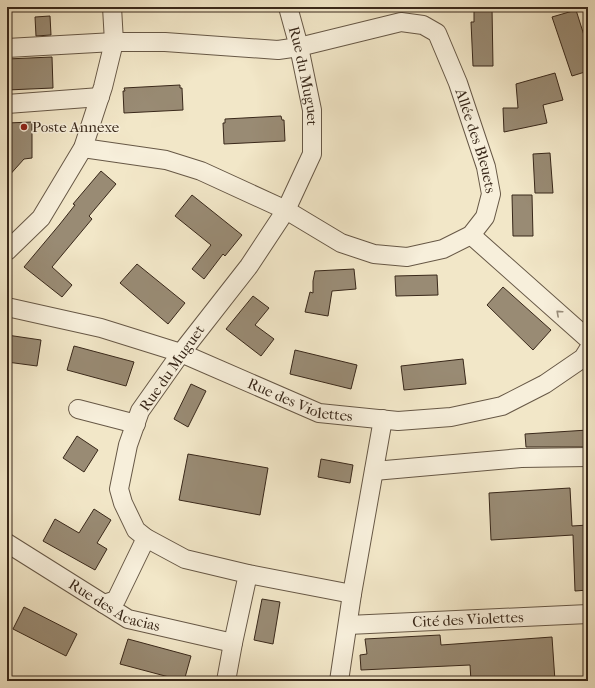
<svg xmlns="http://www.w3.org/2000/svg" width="595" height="688" font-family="'IM FELL French Canon',serif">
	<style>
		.building { fill: #998b74; stroke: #39281a }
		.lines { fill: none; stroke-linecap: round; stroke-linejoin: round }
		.street-casing { stroke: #675846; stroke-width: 20 }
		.street { stroke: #f7efdb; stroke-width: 18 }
		.oneway { stroke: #988c7a }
		.poi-dot { fill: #8f2418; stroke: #f7efdb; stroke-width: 1.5 }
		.labels { text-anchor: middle; stroke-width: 3; stroke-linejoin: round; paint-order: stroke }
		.street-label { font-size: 15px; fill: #39281a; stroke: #f7efdb }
		.poi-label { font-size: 15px; fill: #39281a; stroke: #f7efdb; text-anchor: start }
	</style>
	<rect width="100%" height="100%" fill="#f2e7c8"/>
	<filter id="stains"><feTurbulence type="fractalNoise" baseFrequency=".005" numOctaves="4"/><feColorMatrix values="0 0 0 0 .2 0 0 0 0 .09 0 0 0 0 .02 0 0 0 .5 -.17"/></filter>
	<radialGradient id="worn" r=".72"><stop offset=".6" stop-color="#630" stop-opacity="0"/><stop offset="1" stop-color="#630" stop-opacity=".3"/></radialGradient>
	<g class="building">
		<polygon points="474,8 492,8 493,66 473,66 471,22 474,22"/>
		<polygon points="576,10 588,48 588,71 572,76 552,17"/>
		<polygon points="50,16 51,35 36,36 35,17"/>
		<polygon points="52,57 53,88 7,90 7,59"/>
		<polygon points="555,73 563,100 543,105 547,123 504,132 503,108 518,108 516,84"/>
		<polygon points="180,85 180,88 182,88 183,110 124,113 123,91 125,91 124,88"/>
		<polygon points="281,116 282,120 284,120 285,141 224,144 223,123 225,123 225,119"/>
		<polygon points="32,122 32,158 24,159 7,178 7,123"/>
		<polygon points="550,153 553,193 535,193 533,154"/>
		<polygon points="101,171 116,184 89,216 92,219 52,267 72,285 62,297 24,267 60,224 75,205 73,204"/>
		<polygon points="192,195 242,235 225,256 223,254 204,279 192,269 211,245 175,216"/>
		<polygon points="512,195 532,195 533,236 513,236"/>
		<polygon points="137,264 185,303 168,324 120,283"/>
		<polygon points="354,269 356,289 332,291 328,316 305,312 310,292 313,293 313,281 315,271"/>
		<polygon points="437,275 438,295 396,296 395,276"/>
		<polygon points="503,287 551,330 533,350 487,305"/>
		<polygon points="253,296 269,308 255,325 274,339 261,356 226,329"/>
		<polygon points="7,335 41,340 37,366 7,362"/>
		<polygon points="74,346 134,362 126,386 67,370"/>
		<polygon points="295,350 357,365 351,389 290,374"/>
		<polygon points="463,359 466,384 404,390 401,366"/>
		<polygon points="191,384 206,391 188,427 174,419"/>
		<polygon points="588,430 588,447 526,447 525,434"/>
		<polygon points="77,436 98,450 84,472 63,458"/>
		<polygon points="188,454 268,468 260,515 179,500"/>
		<polygon points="321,459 353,465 350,483 318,477"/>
		<polygon points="570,488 572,526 588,525 588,590 575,591 573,535 491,540 489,493"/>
		<polygon points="94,509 111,520 97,543 107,549 95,570 43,541 55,519 79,533"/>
		<polygon points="262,599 280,602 273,644 254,640"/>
		<polygon points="24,607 77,634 66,656 13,629"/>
		<polygon points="440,635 441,645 552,637 555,681 471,681 470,665 361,670 360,655 367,654 365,639"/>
		<polygon points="128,639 191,656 184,681 120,664"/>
	</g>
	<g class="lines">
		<g class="street-casing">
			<g id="street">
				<path id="s1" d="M288,7L299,47L312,110V154L286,210L249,266L181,353L140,411L128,445L119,489L123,503L136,530L146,538L185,559L248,574L352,594"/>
				<path id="s2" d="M7,48L114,42H165L278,50L299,47L401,22L423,25L437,33L458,83L486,167L491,194L485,217L471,235L443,249L407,257L374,254L341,243L286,210L201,171L166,160L83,148"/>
				<polyline points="7,104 100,97"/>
				<polyline points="471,235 588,339"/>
				<polyline points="7,251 41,218 83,148 103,87 114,42 112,7"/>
				<path id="s3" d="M7,307L101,328L181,353L319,413L398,421L451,417L502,406L545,384L583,358L588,350"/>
				<polyline points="78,409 136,424"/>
				<polyline points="374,471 521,458 588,457"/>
				<path id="s4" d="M7,543L128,619L233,643"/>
				<polyline points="104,604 116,600 146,538"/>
				<path id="s5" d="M348,625L588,614"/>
				<polyline points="226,681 233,643 248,574"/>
				<polyline points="339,681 352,594 383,419"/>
			</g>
		</g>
		<use href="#street" class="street"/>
	</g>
	<defs><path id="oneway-chevron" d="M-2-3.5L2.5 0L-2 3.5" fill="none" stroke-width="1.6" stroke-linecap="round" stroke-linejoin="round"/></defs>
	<use class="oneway" href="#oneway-chevron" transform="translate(559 313) rotate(-138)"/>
	<circle class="poi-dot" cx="24" cy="127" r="4"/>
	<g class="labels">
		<g class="street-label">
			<text dy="5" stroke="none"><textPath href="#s1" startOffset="71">Rue du Muguet</textPath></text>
			<text dy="5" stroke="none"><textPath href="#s2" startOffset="551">Allée des Bleuets</textPath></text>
			<text transform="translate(172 368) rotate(-55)" y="5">Rue du Muguet</text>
			<text dy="5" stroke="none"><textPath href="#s3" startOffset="309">Rue des Violettes</textPath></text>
			<text dy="5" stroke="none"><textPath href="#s4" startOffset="125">Rue des Acacias</textPath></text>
			<text dy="5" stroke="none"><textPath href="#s5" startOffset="120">Cité des Violettes</textPath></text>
		</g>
		<g class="poi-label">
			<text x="32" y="132">Poste Annexe</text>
		</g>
	</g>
	<rect width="595" height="688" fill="none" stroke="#f2e7c8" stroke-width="24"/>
	<rect x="8" y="8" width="579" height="672" fill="none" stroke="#39281a" stroke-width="2"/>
	<rect x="12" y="12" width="571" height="664" fill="none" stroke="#39281a"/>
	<rect width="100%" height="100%" filter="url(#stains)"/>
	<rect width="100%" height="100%" fill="url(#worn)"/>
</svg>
